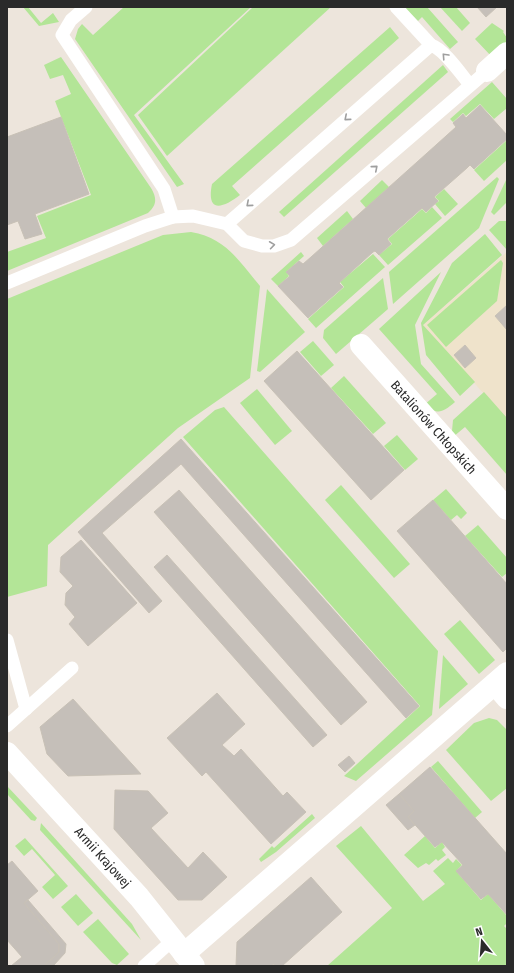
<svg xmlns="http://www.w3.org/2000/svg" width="514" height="973" font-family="'Fira Sans Condensed',sans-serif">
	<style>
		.education { fill: #efe3cb }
		.green { fill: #b3e597 }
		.building { fill: #c5bfb9; stroke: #c8c1b6 }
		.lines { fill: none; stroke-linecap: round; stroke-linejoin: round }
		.service { stroke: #fff; stroke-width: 13 }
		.minor { stroke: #fff; stroke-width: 22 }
		.tertiary { stroke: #fff; stroke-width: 22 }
		.oneway { stroke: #9f9f9f }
		.labels { text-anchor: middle; stroke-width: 3.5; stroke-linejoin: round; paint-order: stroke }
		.street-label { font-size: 13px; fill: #2a2a2a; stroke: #fff }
	</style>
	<rect width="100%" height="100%" fill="#ede5dc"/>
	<polygon class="education" points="507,252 507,420 423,325"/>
	<g class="green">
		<polygon points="23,7 28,7 41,23 53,13 59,22 39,26"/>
		<polygon points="124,7 251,7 134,115 184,184 177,187 75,39 78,29 82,24 93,35"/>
		<polygon points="253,7 331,7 167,156 138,115"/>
		<polygon points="403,7 427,7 458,42 450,49 422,17 418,21"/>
		<polygon points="440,7 456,7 470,23 462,31"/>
		<polygon points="492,23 504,31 503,32 507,38 507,44 492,57 475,39"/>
		<path d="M390,27L399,38L232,186L240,195C223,208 206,214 212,184Z"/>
		<path d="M61,57L151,188C157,198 157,205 148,213L7,271V252L46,238L37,216L91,195L55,101L71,94L63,75L50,79L44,65Z"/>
		<polygon points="443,65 448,72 284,217 279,212"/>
		<polygon points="492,82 507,99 507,108 494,119 480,104 466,116 463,113 453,122 450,119"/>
		<polygon points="507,140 507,160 484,181 474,170"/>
		<polygon points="497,177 499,179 479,228 393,304 389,272"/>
		<polygon points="507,178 507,202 494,215 491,212"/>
		<polygon points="382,180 389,187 366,208 360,201"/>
		<polygon points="444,189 458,204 445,216 435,204 439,201 435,197"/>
		<polygon points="432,207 442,218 388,265 379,255 392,244 388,239 422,209 426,213"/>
		<polygon points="347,211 353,219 323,246 317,238"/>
		<polygon points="499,221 507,221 507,250 489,230"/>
		<path d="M191,232C226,238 238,260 260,286L250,378L178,428L48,545L47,586L7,597V299L163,235Z"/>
		<polygon points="485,234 502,255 423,325 475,382 460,396 426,355 421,323 452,263"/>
		<polygon points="301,252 304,256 286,272 289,276 278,286 271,279"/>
		<polygon points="373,254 385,267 316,328 308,319 344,287 340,282"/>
		<polygon points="501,260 503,263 497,301 446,347 427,325"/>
		<path d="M441,272L415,325L421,364L455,402C442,413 438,415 424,405L437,394L379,329Z"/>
		<polygon points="383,278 388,309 336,354 323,338 324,330"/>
		<polygon points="267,289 305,332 260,372 257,371"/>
		<polygon points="313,341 334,365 321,376 300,352"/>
		<polygon points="344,376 386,423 373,434 331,388"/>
		<polygon points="257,389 292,431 275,445 240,403"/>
		<polygon points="484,392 507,418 507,475 465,427 453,437 452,431 453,420"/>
		<polygon points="224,407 438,651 432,715 356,781 344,776 420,706 183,437 215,410"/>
		<polygon points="397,435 418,459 405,470 384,446"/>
		<polygon points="341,485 410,564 394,578 325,500"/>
		<polygon points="446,489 467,513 461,519 457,515 451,520 433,500"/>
		<polygon points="478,525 507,558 507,573 502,577 465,536"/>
		<polygon points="460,620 495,660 479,674 444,634"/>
		<polygon points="443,655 468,684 439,709"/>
		<polygon points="489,718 497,720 507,730 507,788 491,801 446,750 474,723"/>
		<polygon points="438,761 482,812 475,818 431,767"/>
		<polygon points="7,786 37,818 35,821 31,820 7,794"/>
		<polygon points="312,814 315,818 276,852 261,862 259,859 272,846 274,848"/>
		<polygon points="41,823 132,924 141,940 40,830"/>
		<polygon points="361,826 423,901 445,884 433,871 448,858 453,863 456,859 462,865 456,871 481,900 488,894 507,916 507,923 504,926 507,929 507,966 327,966 392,908 336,846"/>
		<polygon points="425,836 435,848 442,842 445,847 442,850 446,855 438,861 436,859 429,865 426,863 418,868 404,855"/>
		<polygon points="25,838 68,886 53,899 42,887 55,875 32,849 24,856 15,846"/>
		<polygon points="76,894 93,913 78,926 61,907"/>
		<polygon points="98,919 129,954 117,965 112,963 83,932"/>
	</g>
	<g class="building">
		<polygon points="477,7 497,7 486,17"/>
		<polygon points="480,105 507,135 507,139 474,169 470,165 467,168 434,197 438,201 426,212 422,208 387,239 391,244 379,255 375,251 373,252 339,283 343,287 308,318 278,286 290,276 286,272 299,261 303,264 311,257 436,145 456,127 453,123 463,114 466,118"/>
		<polygon points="61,117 89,194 35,214 42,234 25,239 18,221 7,225 7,137"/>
		<polygon points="507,305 507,330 495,316"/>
		<polygon points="465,345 476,358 465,368 454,355"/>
		<polygon points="297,351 404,470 371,500 264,381"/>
		<polygon points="181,439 419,706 406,718 181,464 102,533 162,601 149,613 78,532"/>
		<polygon points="179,490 367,702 341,725 154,512"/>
		<polygon points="433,500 507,584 507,648 503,652 397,531"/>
		<polygon points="81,540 137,603 88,646 69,624 75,617 65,605 66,593 73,586 60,572 61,557"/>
		<polygon points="167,555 327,735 313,747 154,567"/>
		<polygon points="217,693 245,724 222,745 234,756 241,749 283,796 287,792 306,812 271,844 206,772 202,776 167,738"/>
		<polygon points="73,699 141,774 68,776 47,754 40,727"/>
		<polygon points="349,756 355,763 345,772 338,765"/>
		<polygon points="430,767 507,854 507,915 488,894 481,899 456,871 463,865 442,842 435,847 408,817 414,811 399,794"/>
		<polygon points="115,790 148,791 168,813 151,828 188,868 203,852 227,877 202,900 178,900 114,829"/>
		<polygon points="399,794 414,811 408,817 415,825 408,830 386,805"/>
		<polygon points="12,861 38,891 24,903 59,944 59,952 44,966 11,966 22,957 7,940 7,865"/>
		<polygon points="311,877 342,912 282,966 276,966 274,964 271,966 236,966 237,942"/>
		<polygon points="28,900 66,944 65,953 53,966 44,966 59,952 59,944 24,903"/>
	</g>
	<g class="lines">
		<g class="service">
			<polyline points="86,7 71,20 62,35 164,189 173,217"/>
			<polyline points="396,7 431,45"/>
			<path d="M227,224L431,45C444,49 461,74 470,85"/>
			<polyline points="7,283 145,226 173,217 193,216 227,224 244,241 262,246 274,246 291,240 487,71"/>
			<polyline points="7,640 26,709"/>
			<polyline points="7,726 72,668"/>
			<polyline points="144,966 173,940"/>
		</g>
		<g class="minor">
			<polyline points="487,71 507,53"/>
			<polyline points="361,345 507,509"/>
			<polyline points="495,684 507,698"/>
			<polyline points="184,954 507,673"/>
		</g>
		<polyline class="tertiary" points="7,753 139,897 194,966"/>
	</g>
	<defs><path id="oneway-chevron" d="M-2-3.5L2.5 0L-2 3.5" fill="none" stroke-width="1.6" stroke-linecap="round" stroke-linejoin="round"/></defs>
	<g class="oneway">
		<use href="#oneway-chevron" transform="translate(445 56) rotate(-133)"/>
		<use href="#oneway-chevron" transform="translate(347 118) rotate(139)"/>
		<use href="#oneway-chevron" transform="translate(375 168) rotate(-41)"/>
		<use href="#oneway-chevron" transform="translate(249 204) rotate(139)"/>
		<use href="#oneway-chevron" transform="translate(272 245) rotate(-8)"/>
	</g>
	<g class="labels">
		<g class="street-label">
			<text transform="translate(434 427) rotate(48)" y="5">Batalionów Chłopskich</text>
			<text transform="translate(103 857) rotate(48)" y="5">Armii Krajowej</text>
		</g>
	</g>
	<rect width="514" height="973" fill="none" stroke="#2a2a2a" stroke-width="16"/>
	<g transform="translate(482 941) rotate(343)" stroke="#ffffff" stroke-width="3" paint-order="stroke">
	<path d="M0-3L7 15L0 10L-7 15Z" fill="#2a2a2a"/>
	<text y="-6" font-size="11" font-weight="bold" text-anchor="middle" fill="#2a2a2a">N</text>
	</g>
</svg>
